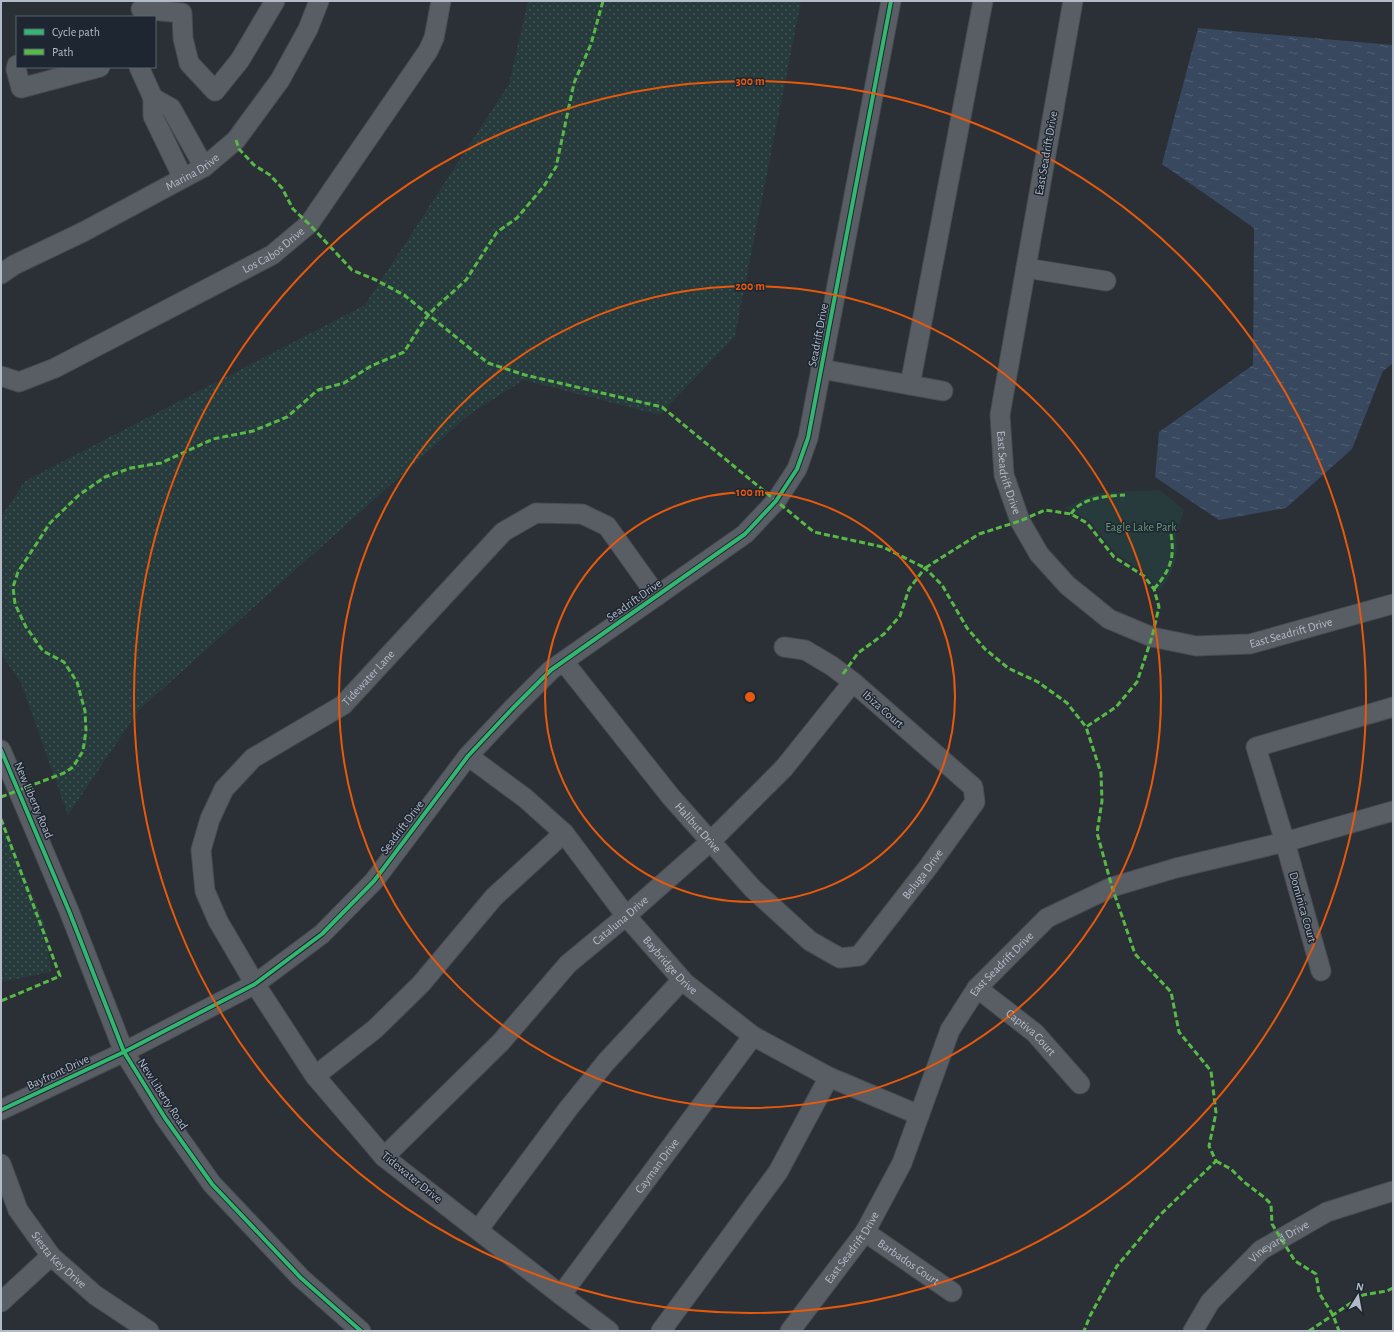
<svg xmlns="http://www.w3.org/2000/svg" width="1394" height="1332" font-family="'Alegreya Sans',sans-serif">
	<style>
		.grass { fill: url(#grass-dots) }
		.park { fill: #273a3c }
		.water { fill: url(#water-ripples) }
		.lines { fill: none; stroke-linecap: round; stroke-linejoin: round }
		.minor-casing { stroke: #484c51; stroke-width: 21 }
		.minor { stroke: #595e65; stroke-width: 19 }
		.quiet { stroke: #58b947; stroke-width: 3; stroke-dasharray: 6 3; stroke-linecap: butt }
		.cycleway-casing { stroke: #1d2631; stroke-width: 6 }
		.cycleway { stroke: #33b770; stroke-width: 4 }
		.ring { fill: none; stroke: #e8590c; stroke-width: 2 }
		.labels { text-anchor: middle; stroke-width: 3; stroke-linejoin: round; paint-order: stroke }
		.street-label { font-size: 12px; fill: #b3bbc8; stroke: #1d2631 }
		.park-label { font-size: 12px; fill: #6b9874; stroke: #1d2631 }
		.centre { fill: #e8590c; stroke: #1d2631; stroke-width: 2 }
		.ring-label { font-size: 12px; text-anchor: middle; font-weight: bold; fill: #e8590c; stroke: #1d2631; stroke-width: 3; stroke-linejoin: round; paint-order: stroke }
	</style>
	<defs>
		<pattern id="grass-dots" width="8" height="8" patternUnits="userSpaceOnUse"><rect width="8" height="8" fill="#273a3c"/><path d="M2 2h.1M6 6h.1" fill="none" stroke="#445557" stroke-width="1.8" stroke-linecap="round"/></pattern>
		<pattern id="water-ripples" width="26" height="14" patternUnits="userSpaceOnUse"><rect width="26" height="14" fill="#37485f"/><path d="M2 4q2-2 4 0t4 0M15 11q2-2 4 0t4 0" fill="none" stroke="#526074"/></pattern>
	</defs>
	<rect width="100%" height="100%" fill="#2a3036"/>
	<g class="grass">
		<polygon points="528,1 801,1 735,336 660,415 524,380 471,413 139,710 68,815 21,683 1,654 1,517 25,481 365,305 509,84"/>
		<polygon points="1,818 45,925 51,972 1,982"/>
	</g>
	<polygon class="park" points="1160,490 1184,510 1176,536 1177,549 1174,566 1168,579 1159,591 1150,578 1143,571 1115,553 1089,520 1065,508 1089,496 1106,492"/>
	<polygon class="water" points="1198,28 1393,45 1393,363 1383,371 1352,449 1286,508 1219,520 1155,477 1159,432 1253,365 1254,228 1162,164"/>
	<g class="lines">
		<g class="minor-casing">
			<g id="minor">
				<path id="s1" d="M1073,1L1000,415L1004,475L1020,521L1039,554L1067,585L1109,619L1152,637L1196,646L1250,644L1393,604"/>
				<polyline points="141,9 182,13 183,38 189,63 215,91 240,60 275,1"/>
				<polyline points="17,65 16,69 21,88 100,67"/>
				<polyline points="139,67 153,98"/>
				<polyline points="183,178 153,116 153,98 171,108 204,167"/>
				<polyline points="1026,268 1106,281"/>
				<path id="s2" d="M1,274L14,265L83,232L204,167L236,140L280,80L308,29L319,1"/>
				<polyline points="821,369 943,391"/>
				<path id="s3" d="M1,376L19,382L55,368L272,255L309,224L428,51L434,38L441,1"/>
				<polyline points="910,385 983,1"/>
				<path id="s4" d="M564,662L671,797L753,889L810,941L840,958L859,956L929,866L975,802L973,787L853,682L832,666L805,650L784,647"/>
				<polyline points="1,750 69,911 124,1052 165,1118 212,1184 301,1278 361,1331"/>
				<path id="s5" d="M468,756L525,798L564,833L626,916L685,983L753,1036L829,1077L919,1115"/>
				<polyline points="1321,971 1285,842 1256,747 1393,707"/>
				<path id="s6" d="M977,988L1035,1033L1080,1084"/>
				<polyline points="315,1076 375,1029 421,984 494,897 564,833"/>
				<polyline points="1,1110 124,1052 255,984 322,934 374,881 468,756 513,708 551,670 745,534 776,501 797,469 808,438 891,1"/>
				<path id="s7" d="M384,1157L501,1042L568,964L626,916L711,841L784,768L853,682"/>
				<path id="s8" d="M1,1164L18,1210L51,1256L95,1295L149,1331"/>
				<polyline points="478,1230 568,1109 606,1062 682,980"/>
				<path id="s9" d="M865,1232L952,1292"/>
				<path id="s10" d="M561,1295L753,1036"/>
				<polyline points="1,1302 51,1256"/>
				<path id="s11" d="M609,1331L561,1295L384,1157L315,1076L255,984L218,921L205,891L201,850L210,819L224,789L253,758L343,705L503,532L536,513L582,514L607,526L657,596"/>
				<polyline points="661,1331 778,1172 829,1077"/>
				<path id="s12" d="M790,1331L865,1232L902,1163L950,1030L977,988L1047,918L1112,887L1176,868L1285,842L1393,811"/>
				<path id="s13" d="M1193,1331L1210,1302L1261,1250L1327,1212L1393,1191"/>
			</g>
		</g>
		<use href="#minor" class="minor"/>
		<g class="quiet">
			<polyline points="236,140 239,149 254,165 270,175 282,188 293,209 309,224 352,270 376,280 404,295 488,363 525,375 662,407 814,532 883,547 925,568 979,534 1020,521 1045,510 1071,514 1087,523 1114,557 1144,576 1154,589 1159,607 1152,637 1137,682 1116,707 1086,727 1101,773 1102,801 1097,833 1112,887 1135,954 1171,992 1179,1032 1211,1071 1216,1113 1209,1146 1216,1161 1160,1215 1117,1266 1090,1316 1084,1331"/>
			<path d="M1071,514C1081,497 1108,496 1125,495"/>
			<path d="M1154,589C1170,570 1175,559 1171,534"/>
			<polyline points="843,674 858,653 884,634 900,616 909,589 925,568 942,585 967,628 985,649 1008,668 1038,682 1067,703 1086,727"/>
			<polyline points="1,797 64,773 73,767 83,751 86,731 85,711 77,682 64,662 43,651 26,627 15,604 13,587 18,572 50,523 79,495 105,477 131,468 161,463 213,439 253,431 287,417 318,390 344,383 371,366 404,352 425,319 435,308 466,280 497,232 517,218 544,186 556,167 574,83 591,44 603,1"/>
			<polyline points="1,819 60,976 1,1001"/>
			<polyline points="1216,1161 1231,1169 1244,1182 1265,1198 1271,1204 1272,1224 1295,1261 1316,1274 1319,1293 1333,1315 1339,1331"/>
			<polyline points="1309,1331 1363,1295 1387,1291 1393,1288"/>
		</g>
		<g class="cycleway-casing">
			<g id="cycleway">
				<polyline points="1,750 69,911 124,1052 165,1118 212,1184 301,1278 361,1331"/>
				<polyline points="1,1110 124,1052 255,984 322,934 374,881 468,756 513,708 551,670 745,534 776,501 797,469 808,438 891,1"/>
			</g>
		</g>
		<use href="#cycleway" class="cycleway"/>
	</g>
	<g class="ring">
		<circle cx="750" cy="697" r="205"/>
		<circle cx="750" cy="697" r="411"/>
		<circle cx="750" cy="697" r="616"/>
	</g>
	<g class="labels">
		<g class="street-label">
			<text transform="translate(1046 153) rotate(-80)" y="4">East Seadrift Drive</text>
			<text dy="4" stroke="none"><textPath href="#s2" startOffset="217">Marina Drive</textPath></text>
			<text dy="4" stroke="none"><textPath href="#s3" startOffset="306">Los Cabos Drive</textPath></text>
			<text transform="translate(818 335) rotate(-79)" y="4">Seadrift Drive</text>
			<text dy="4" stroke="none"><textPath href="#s1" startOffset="479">East Seadrift Drive</textPath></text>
			<text transform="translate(634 600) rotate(-35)" y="4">Seadrift Drive</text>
			<text dy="4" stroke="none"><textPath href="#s1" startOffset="851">East Seadrift Drive</textPath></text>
			<text dy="4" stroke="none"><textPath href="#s11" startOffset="897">Tidewater Lane</textPath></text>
			<text transform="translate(883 709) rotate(41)" y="4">Ibiza Court</text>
			<text transform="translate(34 800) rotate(67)" y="4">New Liberty Road</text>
			<text transform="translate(402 827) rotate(-53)" y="4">Seadrift Drive</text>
			<text dy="4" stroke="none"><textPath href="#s4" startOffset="213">Halibut Drive</textPath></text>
			<text dy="4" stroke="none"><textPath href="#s4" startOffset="530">Beluga Drive</textPath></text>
			<text transform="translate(1303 907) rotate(74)" y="4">Dominica Court</text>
			<text dy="4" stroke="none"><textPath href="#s7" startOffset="335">Cataluna Drive</textPath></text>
			<text dy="4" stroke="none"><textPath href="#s5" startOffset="293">Baybridge Drive</textPath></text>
			<text dy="4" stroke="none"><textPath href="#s12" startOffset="428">East Seadrift Drive</textPath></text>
			<text dy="4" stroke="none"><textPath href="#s6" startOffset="70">Captiva Court</textPath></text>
			<text transform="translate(58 1072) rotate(-25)" y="4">Bayfront Drive</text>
			<text transform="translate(163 1094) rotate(57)" y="4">New Liberty Road</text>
			<text dy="4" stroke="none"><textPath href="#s10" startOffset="161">Cayman Drive</textPath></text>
			<text transform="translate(412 1177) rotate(39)" y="4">Tidewater Drive</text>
			<text dy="4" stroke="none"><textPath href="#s13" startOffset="126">Vineyard Drive</textPath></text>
			<text dy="4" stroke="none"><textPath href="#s12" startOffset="104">East Seadrift Drive</textPath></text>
			<text dy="4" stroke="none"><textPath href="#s8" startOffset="114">Siesta Key Drive</textPath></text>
			<text dy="4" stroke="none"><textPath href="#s9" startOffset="53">Barbados Court</textPath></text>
		</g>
		<g class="park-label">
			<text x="1141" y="531">Eagle Lake Park</text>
		</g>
	</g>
	<circle cx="750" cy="697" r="6" class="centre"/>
	<g class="ring-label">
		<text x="750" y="85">300 m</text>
		<text x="750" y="290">200 m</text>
		<text x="750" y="496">100 m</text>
	</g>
	<rect width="1394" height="1332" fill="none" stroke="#b3bbc8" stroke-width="4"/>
	<rect x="16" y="16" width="140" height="52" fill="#1d2631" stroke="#59626d"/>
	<rect x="24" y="29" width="20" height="6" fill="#33b770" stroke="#59626d"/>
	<text x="52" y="36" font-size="12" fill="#b3bbc8">Cycle path</text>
	<rect x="24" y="49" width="20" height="6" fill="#58b947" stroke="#59626d"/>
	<text x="52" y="56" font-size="12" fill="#b3bbc8">Path</text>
	<g transform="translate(1358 1296) rotate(11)" stroke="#1d2631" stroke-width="3" paint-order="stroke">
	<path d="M0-3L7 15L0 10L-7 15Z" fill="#b3bbc8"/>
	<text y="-6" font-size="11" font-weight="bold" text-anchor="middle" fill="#b3bbc8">N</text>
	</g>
</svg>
